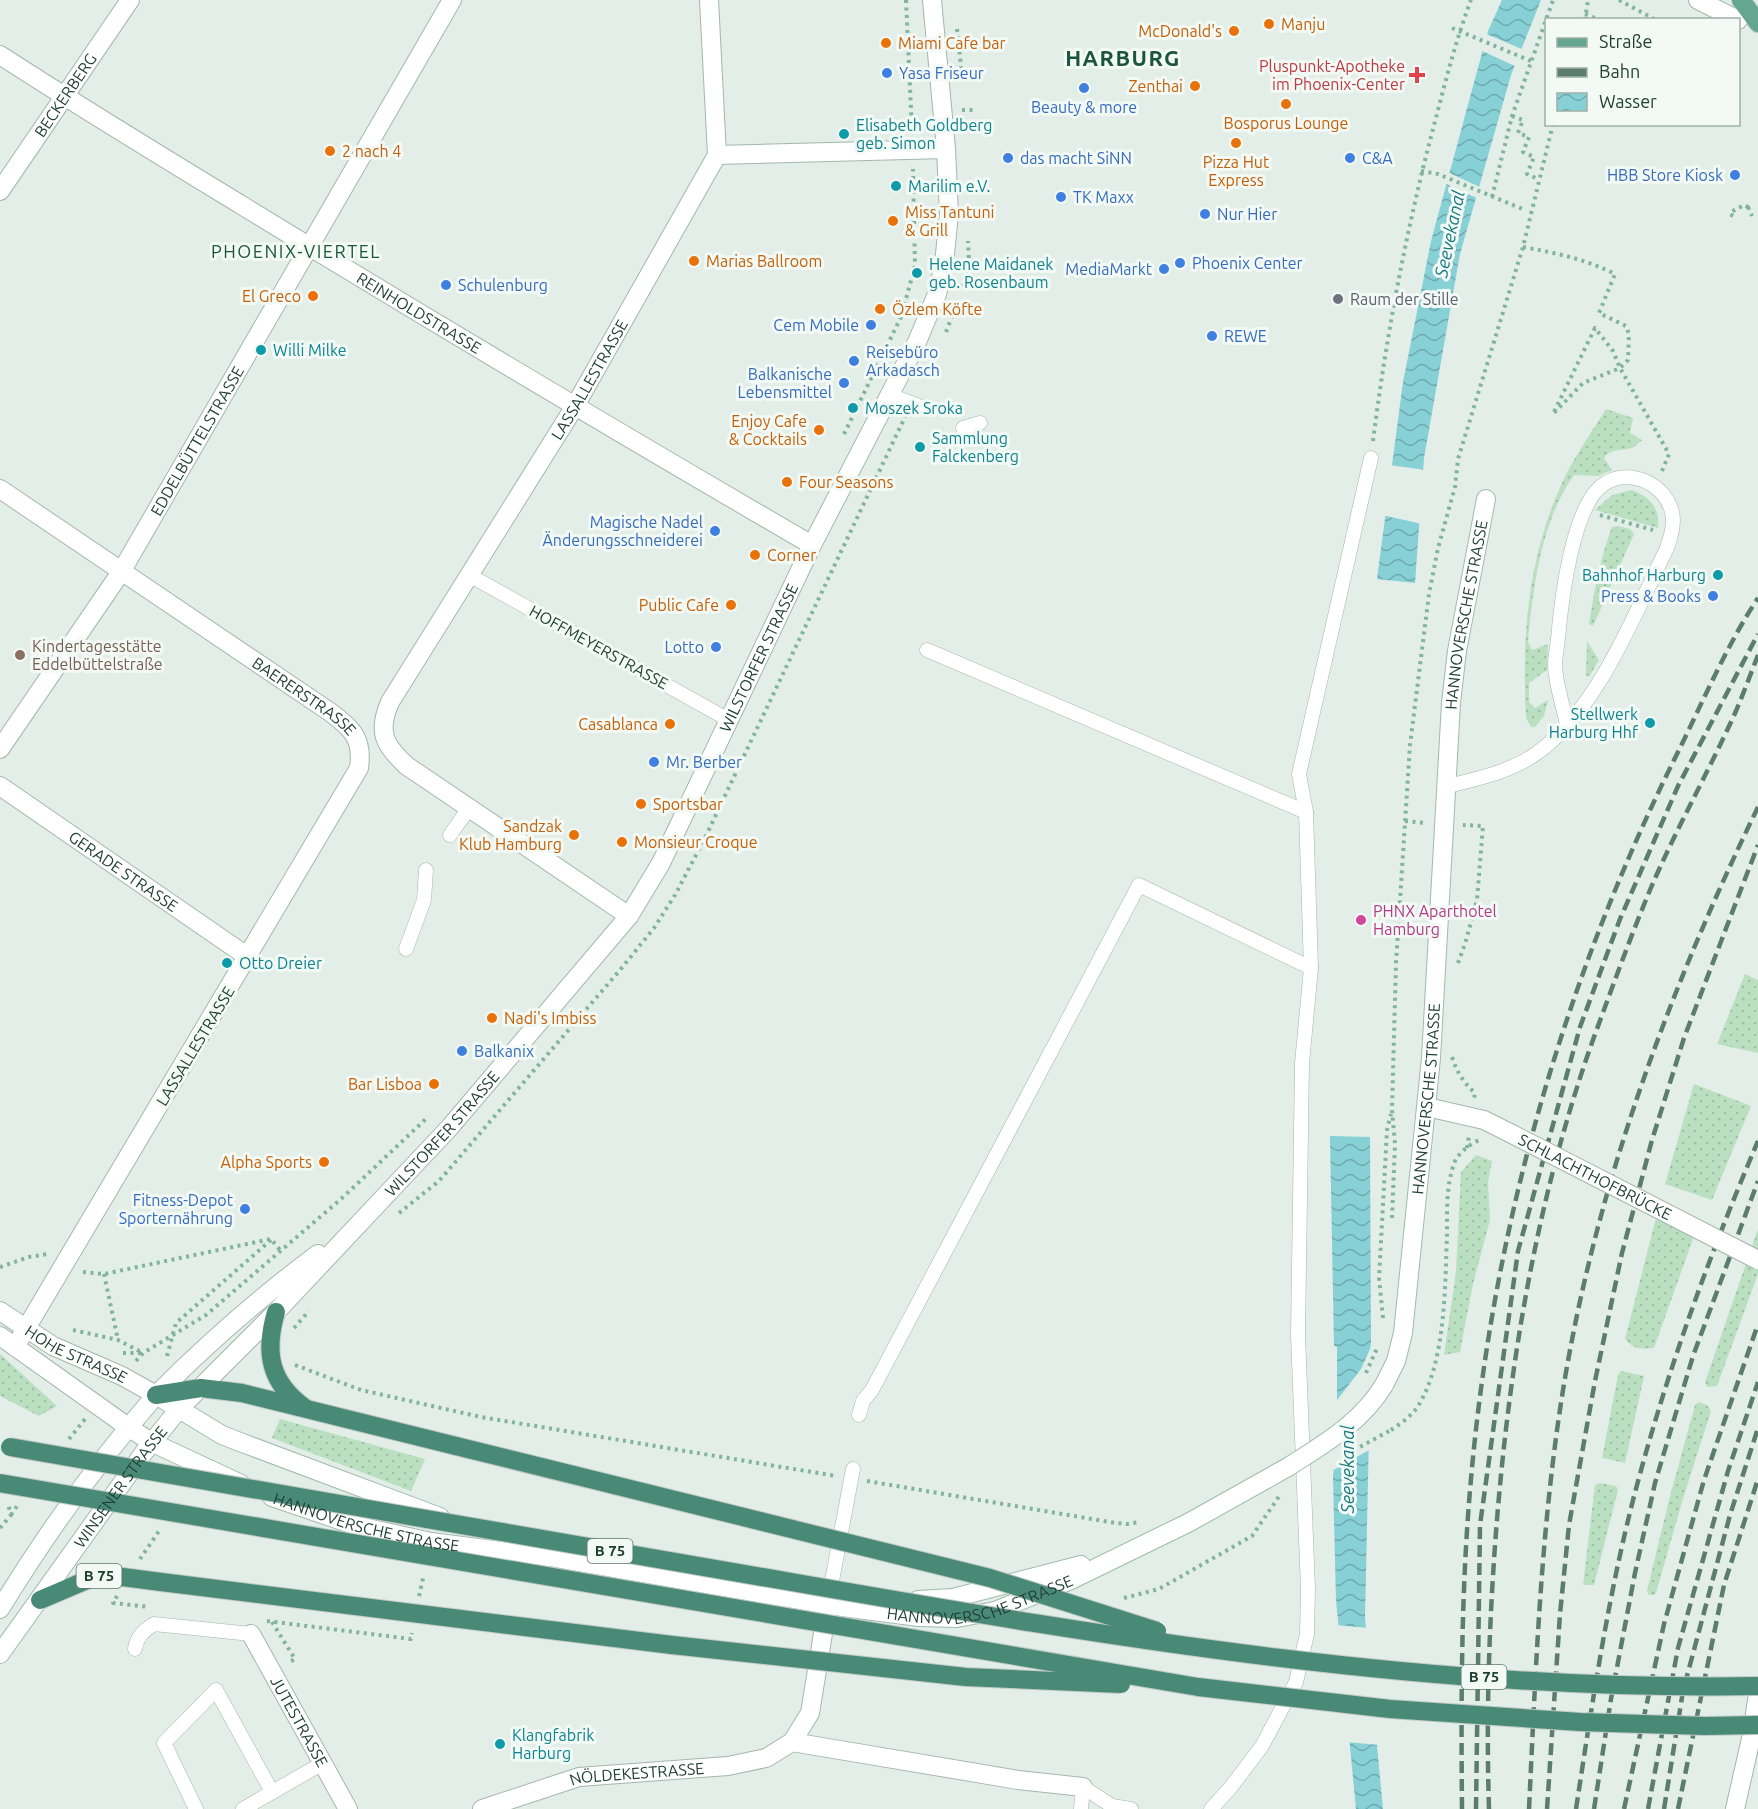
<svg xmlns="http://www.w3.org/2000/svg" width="1758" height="1809" font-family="Ubuntu,sans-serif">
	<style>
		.grass { fill: url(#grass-dots) }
		.water { fill: url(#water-waves) }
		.pier { fill: #e3eee8 }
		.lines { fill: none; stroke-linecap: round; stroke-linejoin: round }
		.service-casing { stroke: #a5b6af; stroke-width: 15 }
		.minor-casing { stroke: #a5b6af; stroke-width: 20 }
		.tertiary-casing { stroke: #a5b6af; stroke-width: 20 }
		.secondary-casing { stroke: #a0baaf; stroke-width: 20 }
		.primary-casing { stroke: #c1cac6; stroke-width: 20 }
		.trunk-casing { stroke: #c1cac6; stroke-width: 20 }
		.path { stroke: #81b39f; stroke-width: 4; stroke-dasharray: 3 4.5; stroke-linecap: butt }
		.service { stroke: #fff; stroke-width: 14 }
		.minor { stroke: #fff; stroke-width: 18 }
		.tertiary { stroke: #fff; stroke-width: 18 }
		.secondary { stroke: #fff; stroke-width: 18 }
		.primary { stroke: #64a68f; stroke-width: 18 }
		.trunk { stroke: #488a75; stroke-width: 18 }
		.rail { stroke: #5c7c70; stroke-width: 4.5; stroke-dasharray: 12 6; stroke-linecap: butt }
		.minor-bridge-casing { stroke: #a5b6af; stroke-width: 20; stroke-linecap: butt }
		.secondary-bridge-casing { stroke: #a0baaf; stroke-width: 20; stroke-linecap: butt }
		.trunk-bridge-casing { stroke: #c1cac6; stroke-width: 20; stroke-linecap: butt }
		.path-bridge { stroke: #81b39f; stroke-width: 4; stroke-dasharray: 3 4.5; stroke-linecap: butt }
		.minor-bridge { stroke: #fff; stroke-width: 18 }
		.secondary-bridge { stroke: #fff; stroke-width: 18 }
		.trunk-bridge { stroke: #488a75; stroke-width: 18 }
		.food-dot { fill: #e8710a; stroke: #f3faf6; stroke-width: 2 }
		.shop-dot { fill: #3f7fe0; stroke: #f3faf6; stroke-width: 2 }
		.health-dot { fill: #e0444e; stroke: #f3faf6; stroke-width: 2 }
		.culture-dot { fill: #0f9aa8; stroke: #f3faf6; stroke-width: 2 }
		.worship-dot { fill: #6b7280; stroke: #f3faf6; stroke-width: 2 }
		.education-dot { fill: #8d6e63; stroke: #f3faf6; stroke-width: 2 }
		.hotel-dot { fill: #d1479c; stroke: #f3faf6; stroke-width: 2 }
		.labels { text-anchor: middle; stroke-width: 6; stroke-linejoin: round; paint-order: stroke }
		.shield { fill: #f3faf6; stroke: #60786f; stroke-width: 1.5 }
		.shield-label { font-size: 15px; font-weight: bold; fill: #214035 }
		.food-label { font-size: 16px; fill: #c56008; stroke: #f3faf6; text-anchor: start }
		.health-label { font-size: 16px; fill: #be3a42; stroke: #f3faf6; text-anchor: end }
		.shop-label { font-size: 16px; fill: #366cbe; stroke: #f3faf6; text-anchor: start }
		.street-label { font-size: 16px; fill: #214035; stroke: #f3faf6 }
		.culture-label { font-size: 16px; fill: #0d838f; stroke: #f3faf6; text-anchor: start }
		.worship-label { font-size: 16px; fill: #5b616d; stroke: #f3faf6; text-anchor: start }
		.education-label { font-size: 16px; fill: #785e54; stroke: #f3faf6; text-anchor: start }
		.hotel-label { font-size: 16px; fill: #b23c85; stroke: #f3faf6; text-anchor: start }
		.water-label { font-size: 18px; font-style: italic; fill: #177880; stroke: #f3faf6 }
		.neighbourhood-label { font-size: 18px; letter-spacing: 1.5px; fill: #1b5441; stroke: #f3faf6 }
		.district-label { font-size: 22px; font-weight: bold; letter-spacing: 1.5px; fill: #1b5441; stroke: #f3faf6 }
	</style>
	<defs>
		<pattern id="grass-dots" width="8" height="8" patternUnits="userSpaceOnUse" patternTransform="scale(1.5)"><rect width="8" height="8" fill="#bae0c1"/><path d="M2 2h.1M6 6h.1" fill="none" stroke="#a0c1a6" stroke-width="1.8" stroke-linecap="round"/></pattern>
		<pattern id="water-waves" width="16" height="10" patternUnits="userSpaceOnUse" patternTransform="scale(1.5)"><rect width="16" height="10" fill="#87d0d6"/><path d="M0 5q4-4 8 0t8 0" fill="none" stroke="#6eaaae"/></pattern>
	</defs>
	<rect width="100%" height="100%" fill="#e3eee8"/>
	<g class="grass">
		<path d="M1606,409L1633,418L1630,433L1642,440C1639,442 1637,445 1634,447C1623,452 1612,447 1604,458L1612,470L1598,476L1574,475C1541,521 1533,588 1528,642L1532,650L1548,644L1547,670L1529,683V702L1535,708L1548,700L1544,716L1535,727H1531L1526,718C1522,641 1527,565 1558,492C1570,463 1589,436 1606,409Z"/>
		<path d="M1631,490C1650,496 1660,508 1658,528L1595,510L1612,495Z"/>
		<path d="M1618,526L1630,529L1634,534L1593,626L1589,624C1594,591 1600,559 1612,527Z"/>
		<polygon points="1587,641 1599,660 1589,677 1586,675"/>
		<polygon points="1745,974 1758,980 1758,1053 1717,1044"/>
		<polygon points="1694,1084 1751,1106 1712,1200 1665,1184"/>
		<polygon points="1476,1155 1492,1161 1488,1182 1490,1220 1473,1284 1460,1352 1444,1355 1456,1272 1461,1172"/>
		<path d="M1656,1218L1694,1236L1654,1348C1642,1350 1633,1349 1625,1339Z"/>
		<polygon points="1758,1229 1758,1274 1717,1386 1707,1387 1705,1382"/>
		<polygon points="0,1354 57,1406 39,1416 0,1396"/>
		<polygon points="1621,1371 1644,1376 1625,1463 1602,1458 1618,1375"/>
		<polygon points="1699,1402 1707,1405 1711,1411 1682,1502 1656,1593 1654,1595 1649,1595 1647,1591 1669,1500 1695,1405"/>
		<polygon points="280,1419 425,1459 411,1491 272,1438"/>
		<polygon points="1600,1483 1616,1486 1618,1490 1594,1585 1583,1585 1595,1485"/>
	</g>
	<g class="water">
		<polygon points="1502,0 1541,0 1511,75 1460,254 1424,458 1415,583 1377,579 1403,382 1431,241 1488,31"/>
		<polygon points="1330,1136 1370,1137 1371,1343 1365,1618 1383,1809 1356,1809 1336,1600 1333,1479 1337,1401 1337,1347 1334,1346"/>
	</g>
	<g class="pier">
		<polygon points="1484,33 1524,50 1517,67 1480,50"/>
		<polygon points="1447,172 1482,188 1479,199 1444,183"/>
		<polygon points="1389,465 1426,470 1422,524 1382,515"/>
		<polygon points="1374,1328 1371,1449 1330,1472 1334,1404 1361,1369 1370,1349"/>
		<polygon points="1335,1625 1369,1628 1379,1745 1346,1742"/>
	</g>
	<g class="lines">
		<g class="service-casing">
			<g id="service">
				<polyline points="890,395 919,406"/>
				<polyline points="963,428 980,423"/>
				<polyline points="469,575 729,720"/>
				<polyline points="927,650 1306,812"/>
				<path d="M1448,786C1477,779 1509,772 1534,755C1596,714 1635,613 1667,548C1671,537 1675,524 1672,512C1665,484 1630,467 1604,484C1572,505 1561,603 1558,639C1557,648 1555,657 1555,666C1556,685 1563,706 1567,724"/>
				<polyline points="450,835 469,808"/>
				<polyline points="406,949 424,900 426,870"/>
				<polyline points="859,1415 863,1401 872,1390 1139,885 1311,968"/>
				<polyline points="829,1597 853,1469"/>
				<path d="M135,1649C136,1637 144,1630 154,1624L251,1634"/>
				<polyline points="196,1809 164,1743 216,1690 272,1792"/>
				<polyline points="243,1809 323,1763"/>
				<polyline points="1081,1809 1083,1787 1112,1806 1131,1809"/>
				<polyline points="1211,1809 1231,1787 1262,1746 1296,1682 1307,1634 1308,1589 1298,1335 1302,1063 1311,968 1306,812 1299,774 1371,458"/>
			</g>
		</g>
		<g class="minor-casing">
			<g id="minor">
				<path id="s1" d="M0,55C80,107 161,156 243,206C431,321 621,434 812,545"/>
				<polyline points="717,155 946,149"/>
				<path id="s2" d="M0,191L130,0"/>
				<path id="s3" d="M0,489L330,712C353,729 363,739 359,768L15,1347"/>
				<path id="s4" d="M0,749L121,572L452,0"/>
				<path id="s5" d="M0,786L248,957"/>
				<path id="s6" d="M629,916L407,766C384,745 377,732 390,702L575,406L717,155L709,0"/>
				<polyline points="1427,1107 1484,1120 1508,1132"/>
				<path id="s7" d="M251,1634L348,1809"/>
				<polyline points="792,1742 810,1713 827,1609"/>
				<path id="s8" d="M482,1809L579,1777L728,1766L766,1758L792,1742L1018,1780L1083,1787"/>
				<polyline points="1735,1809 1752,1734 1758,1693"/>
			</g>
		</g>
		<g class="tertiary-casing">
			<g id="tertiary">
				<path id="s9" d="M0,1311L53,1346L122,1376L156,1395C207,1344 260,1297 318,1254"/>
				<polyline points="0,1336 128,1427"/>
				<path id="s10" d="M179,1409L276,1312L450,1127L629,916L661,863L812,545L917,342L937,294L944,264L949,214L946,149L932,0"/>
			</g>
		</g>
		<g class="secondary-casing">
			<g id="secondary">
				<polyline points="1698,0 1738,20"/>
				<path id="s11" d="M1384,1385L1396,1361L1403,1333L1431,1058L1451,703L1457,651L1486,499"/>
				<polyline points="128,1427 151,1442 241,1484"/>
				<path id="s12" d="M272,1497L354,1525L431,1542L549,1557L827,1605L919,1617L957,1618L995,1611L1071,1580L1188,1523L1288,1467"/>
				<polyline points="918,1600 953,1598 1081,1565"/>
				<path d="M0,1609C46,1534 98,1461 156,1395L222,1435L240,1442L440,1517"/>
				<path id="s13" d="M0,1654L145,1451L179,1409"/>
			</g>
		</g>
		<g class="primary-casing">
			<polyline id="primary" points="1741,0 1758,23"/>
		</g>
		<g class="trunk-casing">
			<g id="trunk">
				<path d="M276,1312C264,1353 270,1383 305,1408"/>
				<polyline points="156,1395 201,1388 242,1393 456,1446"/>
				<polyline points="40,1600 94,1577 107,1575 161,1582"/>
				<polyline points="558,1631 672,1645"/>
			</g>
		</g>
		<g class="path">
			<polyline points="906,0 912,131"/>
			<polyline points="1619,0 1656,20"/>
			<polyline points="1585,14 1600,20"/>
			<polyline points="1585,20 1588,0"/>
			<polyline points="1452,28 1531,61"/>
			<polyline points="957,29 962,75"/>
			<polyline points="962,110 973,110"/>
			<polyline points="1512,116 1523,120 1518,133 1529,137 1523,152 1534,157 1527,174 1538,179"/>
			<polyline points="1421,171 1438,174 1525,210"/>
			<polyline points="1492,197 1512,116 1553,0"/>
			<polyline points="1748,207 1752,216"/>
			<polyline points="1733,216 1730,214 1731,212 1744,205 1748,207 1746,210"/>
			<path d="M1523,247C1556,253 1585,259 1615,274L1599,313L1626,326L1629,334L1628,360L1620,368L1583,383L1553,414L1595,328L1613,351L1620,368L1669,454L1662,471"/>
			<polyline points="962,287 969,263 968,241"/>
			<polyline points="946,332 954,311"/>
			<polyline points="844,434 901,317 915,266 913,169"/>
			<path d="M1373,441C1387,330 1408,221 1437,114C1447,75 1457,37 1471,0"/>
			<polyline points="1600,515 1653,530"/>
			<polyline points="1405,821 1426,823"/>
			<polyline points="1458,963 1465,944 1477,900 1483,826 1463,825"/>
			<path d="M1452,1057C1457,1072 1463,1082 1475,1093L1474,1099"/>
			<polyline points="1467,1148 1469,1136"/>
			<polyline points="399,1213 439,1181 620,970 654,928 675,895 704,840 905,417"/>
			<polyline points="1392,1218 1395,1144 1392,1110 1396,963 1410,745 1429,594 1438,548 1455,487 1458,459 1523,247 1553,124"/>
			<polyline points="0,1267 29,1257 48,1254"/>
			<polyline points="83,1272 104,1274 271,1239 280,1250"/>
			<polyline points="104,1274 118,1340"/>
			<polyline points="1383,1318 1379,1278 1387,1130 1391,1114"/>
			<polyline points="294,1328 309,1311"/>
			<polyline points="73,1330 118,1340 143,1353"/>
			<polyline points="123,1353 142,1353"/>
			<polyline points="167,1356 176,1323 271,1240"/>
			<polyline points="136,1361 143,1353 206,1315 341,1199 428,1117"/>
			<polyline points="295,1365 361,1390 481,1417 836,1476"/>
			<path d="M1391,1430C1399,1425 1410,1417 1416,1409C1446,1366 1445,1286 1447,1234C1447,1211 1446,1184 1455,1161C1460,1152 1469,1145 1479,1140"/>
			<polyline points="69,1439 85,1419"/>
			<polyline points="867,1481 1116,1523 1127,1524 1140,1522"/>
			<polyline points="11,1515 17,1506"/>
			<polyline points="0,1528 11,1515 8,1504"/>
			<polyline points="140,1559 159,1531"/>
			<polyline points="117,1596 113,1603 149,1607"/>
			<polyline points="419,1596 424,1574"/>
			<polyline points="1124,1598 1159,1589 1252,1536 1280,1495"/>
			<polyline points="267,1621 411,1639 412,1633"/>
			<polyline points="272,1622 295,1659 290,1662"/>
		</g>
		<use href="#service" class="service"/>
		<use href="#minor" class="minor"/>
		<use href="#tertiary" class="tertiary"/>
		<use href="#secondary" class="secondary"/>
		<use href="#primary" class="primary"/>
		<use href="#trunk" class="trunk"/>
		<g class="rail">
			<path d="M1462,1809C1461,1699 1461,1589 1471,1479C1493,1226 1565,977 1679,750C1704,699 1727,645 1758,598"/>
			<polyline points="1476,1809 1480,1525 1518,1251 1580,1027 1620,919 1678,786 1758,634"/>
			<path d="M1489,1809C1486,1717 1489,1624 1496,1532C1509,1364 1537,1196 1594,1037C1612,988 1630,938 1650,890C1676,829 1709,771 1736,711C1744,692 1751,673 1758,655"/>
			<path d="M1529,1809C1536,1665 1541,1520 1565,1378C1599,1179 1670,988 1758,807"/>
			<polyline points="1547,1809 1560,1614 1569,1525 1595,1381 1622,1253 1652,1140 1684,1038 1758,845"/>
			<path d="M1576,1809C1593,1698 1610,1582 1640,1474C1671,1360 1712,1249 1758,1141"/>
			<polyline points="1594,1809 1611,1699 1635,1573 1655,1483 1693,1356 1758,1181"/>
			<polyline points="1624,1809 1664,1624 1704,1480 1758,1324"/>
			<polyline points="1648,1809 1678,1648 1728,1471 1758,1382"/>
			<polyline points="1664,1809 1683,1691 1730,1515 1758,1428"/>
			<polyline points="1678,1809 1724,1585 1758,1479"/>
		</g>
		<g class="minor-bridge-casing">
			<g id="minor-bridge">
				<path id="s14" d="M1508,1132L1758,1260"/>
			</g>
		</g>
		<g class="secondary-bridge-casing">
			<path id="secondary-bridge" d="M1288,1467C1324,1444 1361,1423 1384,1385"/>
		</g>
		<g class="trunk-bridge-casing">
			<g id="trunk-bridge">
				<polyline points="456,1446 990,1578 1157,1631"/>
				<path d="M10,1447C272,1492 535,1538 797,1583C1113,1638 1436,1692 1758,1686"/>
				<polyline points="0,1483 1198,1687 1390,1709 1580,1722 1705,1726 1758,1725"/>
				<polyline points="161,1582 558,1631"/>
				<polyline points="672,1645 966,1677 1121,1684"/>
			</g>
		</g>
		<g class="path-bridge">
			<polyline points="1366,1373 1378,1346"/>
			<polyline points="1347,1454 1391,1430"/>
		</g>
		<use href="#minor-bridge" class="minor-bridge"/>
		<use href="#secondary-bridge" class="secondary-bridge"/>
		<use href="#trunk-bridge" class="trunk-bridge"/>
	</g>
	<g class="food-dot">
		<circle cx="1269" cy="24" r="6"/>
		<circle cx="1234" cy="31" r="6"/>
		<circle cx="886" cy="43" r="6"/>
		<circle cx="1195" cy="86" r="6"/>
		<circle cx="1286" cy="104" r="6"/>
		<circle cx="1236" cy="143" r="6"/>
		<circle cx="330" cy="151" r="6"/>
		<circle cx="893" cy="221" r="6"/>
		<circle cx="694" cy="261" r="6"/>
		<circle cx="313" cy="296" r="6"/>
		<circle cx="880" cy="309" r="6"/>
		<circle cx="819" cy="430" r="6"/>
		<circle cx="787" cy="482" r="6"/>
		<circle cx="755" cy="555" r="6"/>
		<circle cx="731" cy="605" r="6"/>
		<circle cx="670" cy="724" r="6"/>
		<circle cx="641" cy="804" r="6"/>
		<circle cx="574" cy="835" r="6"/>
		<circle cx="622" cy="842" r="6"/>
		<circle cx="492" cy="1018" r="6"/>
		<circle cx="434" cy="1084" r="6"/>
		<circle cx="324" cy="1162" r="6"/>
	</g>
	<g class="shop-dot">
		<circle cx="887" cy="73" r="6"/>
		<circle cx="1084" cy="88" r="6"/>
		<circle cx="1008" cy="158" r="6"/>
		<circle cx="1350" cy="158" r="6"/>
		<circle cx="1735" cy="175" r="6"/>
		<circle cx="1061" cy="197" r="6"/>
		<circle cx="1205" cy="214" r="6"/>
		<circle cx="1180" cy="263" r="6"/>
		<circle cx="1164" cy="269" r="6"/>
		<circle cx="446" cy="285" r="6"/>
		<circle cx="871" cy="325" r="6"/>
		<circle cx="1212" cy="336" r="6"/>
		<circle cx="854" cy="361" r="6"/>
		<circle cx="844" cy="383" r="6"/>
		<circle cx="715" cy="531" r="6"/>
		<circle cx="1713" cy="596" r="6"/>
		<circle cx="716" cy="647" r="6"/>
		<circle cx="654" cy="762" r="6"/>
		<circle cx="462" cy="1051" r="6"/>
		<circle cx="245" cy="1209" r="6"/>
	</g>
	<path class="health-dot" d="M1414 66h6v6h6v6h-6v6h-6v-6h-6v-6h6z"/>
	<g class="culture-dot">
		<circle cx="844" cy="134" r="6"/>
		<circle cx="896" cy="186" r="6"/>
		<circle cx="917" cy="273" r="6"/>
		<circle cx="261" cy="350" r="6"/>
		<circle cx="853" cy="408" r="6"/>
		<circle cx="920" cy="447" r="6"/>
		<circle cx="1718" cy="575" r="6"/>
		<circle cx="1650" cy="723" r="6"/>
		<circle cx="227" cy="963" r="6"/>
		<circle cx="500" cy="1744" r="6"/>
	</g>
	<circle class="worship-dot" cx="1338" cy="299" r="6"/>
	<circle class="education-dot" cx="20" cy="655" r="6"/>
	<circle class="hotel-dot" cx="1361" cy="920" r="6"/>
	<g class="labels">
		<g class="shield">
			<rect x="587.5" y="1539" width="45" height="24" rx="4.5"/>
			<rect x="76.5" y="1564" width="45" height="24" rx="4.5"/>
			<rect x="1461.5" y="1665" width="45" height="24" rx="4.5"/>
		</g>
		<g class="shield-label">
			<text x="610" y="1556">B 75</text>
			<text x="99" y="1581">B 75</text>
			<text x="1484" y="1682">B 75</text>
		</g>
		<g class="food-label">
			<text x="1281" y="30">Manju</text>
			<text x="1222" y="37" text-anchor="end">McDonald's</text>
			<text x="898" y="49">Miami Cafe bar</text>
			<text x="1183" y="92" text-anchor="end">Zenthai</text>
			<text x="1286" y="129" text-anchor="middle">Bosporus Lounge</text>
			<text x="342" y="157">2 nach 4</text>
			<text x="1236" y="168" text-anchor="middle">Pizza Hut<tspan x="1236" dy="18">Express</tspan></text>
			<text x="905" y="218">Miss Tantuni<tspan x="905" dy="18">&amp; Grill</tspan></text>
			<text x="706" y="267">Marias Ballroom</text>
			<text x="301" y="302" text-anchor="end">El Greco</text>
			<text x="892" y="315">Özlem Köfte</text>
			<text x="807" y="427" text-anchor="end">Enjoy Cafe<tspan x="807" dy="18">&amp; Cocktails</tspan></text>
			<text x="799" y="488">Four Seasons</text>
			<text x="767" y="561">Corner</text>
			<text x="719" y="611" text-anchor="end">Public Cafe</text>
			<text x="658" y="730" text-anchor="end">Casablanca</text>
			<text x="653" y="810">Sportsbar</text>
			<text x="562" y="832" text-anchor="end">Sandzak<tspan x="562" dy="18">Klub Hamburg</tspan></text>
			<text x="634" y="848">Monsieur Croque</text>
			<text x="504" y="1024">Nadi's Imbiss</text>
			<text x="422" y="1090" text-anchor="end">Bar Lisboa</text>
			<text x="312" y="1168" text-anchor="end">Alpha Sports</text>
		</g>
		<g class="health-label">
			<text x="1405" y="72">Pluspunkt-Apotheke<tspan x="1405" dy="18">im Phoenix-Center</tspan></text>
		</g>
		<g class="shop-label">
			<text x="899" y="79">Yasa Friseur</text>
			<text x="1084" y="113" text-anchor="middle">Beauty &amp; more</text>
			<text x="1020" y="164">das macht SiNN</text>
			<text x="1362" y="164">C&amp;A</text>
			<text x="1723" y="181" text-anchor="end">HBB Store Kiosk</text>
			<text x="1073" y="203">TK Maxx</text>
			<text x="1217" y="220">Nur Hier</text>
			<text x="1192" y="269">Phoenix Center</text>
			<text x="1152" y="275" text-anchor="end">MediaMarkt</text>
			<text x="458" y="291">Schulenburg</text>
			<text x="859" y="331" text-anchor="end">Cem Mobile</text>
			<text x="1224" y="342">REWE</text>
			<text x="866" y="358">Reisebüro<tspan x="866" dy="18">Arkadasch</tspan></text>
			<text x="832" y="380" text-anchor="end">Balkanische<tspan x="832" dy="18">Lebensmittel</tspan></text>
			<text x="703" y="528" text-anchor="end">Magische Nadel<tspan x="703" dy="18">Änderungsschneiderei</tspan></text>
			<text x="1701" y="602" text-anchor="end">Press &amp; Books</text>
			<text x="704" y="653" text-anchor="end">Lotto</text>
			<text x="666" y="768">Mr. Berber</text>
			<text x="474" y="1057">Balkanix</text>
			<text x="233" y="1206" text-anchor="end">Fitness-Depot<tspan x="233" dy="18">Sporternährung</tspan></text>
		</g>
		<g class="street-label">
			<text dy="6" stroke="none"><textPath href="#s2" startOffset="116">BECKERBERG</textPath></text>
			<text dy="6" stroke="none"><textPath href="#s1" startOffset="492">REINHOLDSTRASSE</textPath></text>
			<text dy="6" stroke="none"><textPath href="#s6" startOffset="720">LASSALLESTRASSE</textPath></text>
			<text dy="6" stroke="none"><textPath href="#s4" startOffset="366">EDDELBÜTTELSTRASSE</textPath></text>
			<text dy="6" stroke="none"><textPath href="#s11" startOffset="777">HANNOVERSCHE STRASSE</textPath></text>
			<text transform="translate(599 647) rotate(29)" y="6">HOFFMEYERSTRASSE</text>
			<text dy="6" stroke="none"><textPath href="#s10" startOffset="957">WILSTORFER STRASSE</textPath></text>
			<text dy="6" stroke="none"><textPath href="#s3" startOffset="368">BAERERSTRASSE</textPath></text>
			<text dy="6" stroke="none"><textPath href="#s5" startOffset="150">GERADE STRASSE</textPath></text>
			<text transform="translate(195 1046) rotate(-59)" y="6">LASSALLESTRASSE</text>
			<text dy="6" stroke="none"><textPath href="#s11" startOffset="291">HANNOVERSCHE STRASSE</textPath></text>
			<text dy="6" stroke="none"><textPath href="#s10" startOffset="381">WILSTORFER STRASSE</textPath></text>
			<text dy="6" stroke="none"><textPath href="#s14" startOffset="98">SCHLACHTHOFBRÜCKE</textPath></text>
			<text dy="6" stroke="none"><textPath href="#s9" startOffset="88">HOHE STRASSE</textPath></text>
			<text dy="6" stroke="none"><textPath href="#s13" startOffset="206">WINSENER STRASSE</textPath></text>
			<text dy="6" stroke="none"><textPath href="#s12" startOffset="98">HANNOVERSCHE STRASSE</textPath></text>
			<text dy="6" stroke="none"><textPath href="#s12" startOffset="723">HANNOVERSCHE STRASSE</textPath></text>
			<text dy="6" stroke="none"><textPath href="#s7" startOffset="100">JUTESTRASSE</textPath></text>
			<text dy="6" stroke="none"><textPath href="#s8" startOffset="160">NÖLDEKESTRASSE</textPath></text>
		</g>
		<g class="culture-label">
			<text x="856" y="131">Elisabeth Goldberg<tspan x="856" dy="18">geb. Simon</tspan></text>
			<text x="908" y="192">Marilim e.V.</text>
			<text x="929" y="270">Helene Maidanek<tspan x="929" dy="18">geb. Rosenbaum</tspan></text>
			<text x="273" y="356">Willi Milke</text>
			<text x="865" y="414">Moszek Sroka</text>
			<text x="932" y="444">Sammlung<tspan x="932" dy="18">Falckenberg</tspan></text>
			<text x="1706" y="581" text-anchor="end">Bahnhof Harburg</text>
			<text x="1638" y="720" text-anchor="end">Stellwerk<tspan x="1638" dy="18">Harburg Hhf</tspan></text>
			<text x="239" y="969">Otto Dreier</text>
			<text x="512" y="1741">Klangfabrik<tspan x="512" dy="18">Harburg</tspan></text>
		</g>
		<g class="worship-label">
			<text x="1350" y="305">Raum der Stille</text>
		</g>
		<g class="education-label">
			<text x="32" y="652">Kindertagesstätte<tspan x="32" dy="18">Eddelbüttelstraße</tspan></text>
		</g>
		<g class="hotel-label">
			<text x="1373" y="917">PHNX Aparthotel<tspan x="1373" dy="18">Hamburg</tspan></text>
		</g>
		<g class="water-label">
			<text transform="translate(1450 234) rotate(-78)" y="6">Seevekanal</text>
			<text transform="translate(1348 1469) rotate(-90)" y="6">Seevekanal</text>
		</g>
		<g class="neighbourhood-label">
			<text x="296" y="258">PHOENIX-VIERTEL</text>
		</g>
		<g class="district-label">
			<text x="1123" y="66">HARBURG</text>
		</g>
	</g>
	<rect x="1545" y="18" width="195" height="108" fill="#f3faf6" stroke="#9fb0a9" stroke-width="1.5"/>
	<rect x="1557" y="38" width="30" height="9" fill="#64a68f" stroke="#9fb0a9" stroke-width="1.5"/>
	<text x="1599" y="48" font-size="18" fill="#214035">Straße</text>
	<rect x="1557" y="68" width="30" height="9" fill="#5c7c70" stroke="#9fb0a9" stroke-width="1.5"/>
	<text x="1599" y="78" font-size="18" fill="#214035">Bahn</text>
	<rect x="1557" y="93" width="30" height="18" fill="url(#water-waves)" stroke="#9fb0a9" stroke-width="1.5"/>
	<text x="1599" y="108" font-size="18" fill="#214035">Wasser</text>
</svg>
